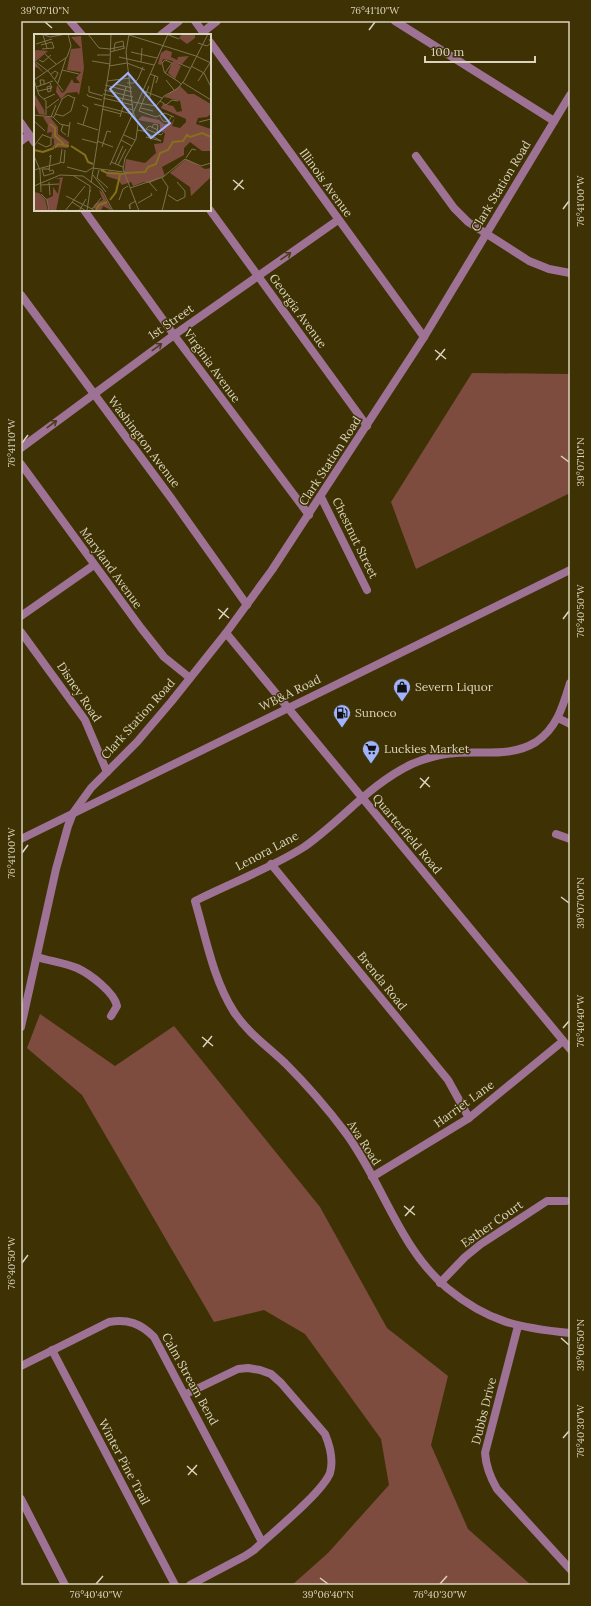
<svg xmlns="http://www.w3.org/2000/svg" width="591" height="1606" font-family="Lora,serif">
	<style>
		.green { fill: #7e4b3f }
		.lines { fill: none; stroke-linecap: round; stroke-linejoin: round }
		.minor { stroke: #9e7295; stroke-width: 8 }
		.oneway { stroke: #4c3c1a }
		.ticks { fill: none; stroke: #dad4bd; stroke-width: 1.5 }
		.labels { text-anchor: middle; stroke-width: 3; stroke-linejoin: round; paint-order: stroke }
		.street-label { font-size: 12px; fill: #dad4bd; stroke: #3e3204 }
		.poi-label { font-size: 12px; fill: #dad4bd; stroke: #3e3204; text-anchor: start }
		.inset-river { fill: none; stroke: #86701d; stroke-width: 2 }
		.inset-road { fill: none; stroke: #7c734e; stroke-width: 1 }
		.view { fill: #a1b3fd; fill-opacity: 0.15; stroke: #a1b3fd; stroke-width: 2 }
		.inset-edge { fill: none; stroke: #dad4bd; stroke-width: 2 }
		.neatline { fill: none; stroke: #dad4bd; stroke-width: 1.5 }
		.ticks-label { font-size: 10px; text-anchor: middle; fill: #dad4bd }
	</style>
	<rect width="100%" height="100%" fill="#3e3204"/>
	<g class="green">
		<polygon points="472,373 570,374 570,493 416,569 391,502"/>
		<polygon points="40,1014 115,1066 174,1026 320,1207 387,1328 448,1376 431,1445 468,1529 531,1585 292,1585 328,1553 389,1485 381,1439 305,1334 264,1310 214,1322 82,1095 27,1048"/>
	</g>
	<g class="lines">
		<g class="minor">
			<polyline points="70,21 82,35"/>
			<polyline points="195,21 205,35"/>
			<polyline points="395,21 554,121"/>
			<polyline points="203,32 217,21"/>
			<polyline points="161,35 179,21"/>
			<polyline points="210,42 424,337"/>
			<polyline points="21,123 35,143"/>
			<polyline points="21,141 29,135"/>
			<polyline points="416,156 454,208 468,222 529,261 549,269 570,273"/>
			<polyline points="84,210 174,335 309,515"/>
			<polyline points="210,210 367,426"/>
			<polyline points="21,295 171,498 247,605"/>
			<polyline points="21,448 174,335 338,220"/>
			<polyline points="21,464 141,628 164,657 190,678"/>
			<polyline points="321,497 367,590"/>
			<polyline points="21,616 94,565"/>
			<polyline points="21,632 85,720 107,772"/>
			<polyline points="226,633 570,1049"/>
			<path d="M570,683C563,706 557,728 536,742C512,757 483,751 456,753C441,754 426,758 412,764C371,783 341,821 304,847C273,867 229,884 195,901C206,938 213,979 234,1012C248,1033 267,1046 285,1063C306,1084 327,1108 345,1132C382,1181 399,1248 447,1288C488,1322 519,1328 570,1333"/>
			<polyline points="558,718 570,724"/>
			<polyline points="556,834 570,839"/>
			<polyline points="21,839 570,570"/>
			<polyline points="271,864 448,1080 469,1118"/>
			<path d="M37,957C50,961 65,963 77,968C90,974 114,992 117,1006L111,1016"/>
			<polyline points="21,1027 56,869 68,826 73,813 91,788 137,742 171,702 226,633 272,570 424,337 570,95"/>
			<polyline points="372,1177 469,1118 563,1041"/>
			<polyline points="440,1283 465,1257 481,1244 547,1201 566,1201"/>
			<path d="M518,1326L485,1453C486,1467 490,1477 497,1489L570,1569"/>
			<polyline points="52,1350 175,1585"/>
			<path d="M21,1366L109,1322C128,1319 140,1323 154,1337L262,1542"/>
			<path d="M186,1394L238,1369L248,1368L260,1370L271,1374L281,1383L325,1434C330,1446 334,1459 330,1473C322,1493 272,1533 254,1550L245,1556L190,1585"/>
			<polyline points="21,1499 65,1585"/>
		</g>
	</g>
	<defs><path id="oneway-shaft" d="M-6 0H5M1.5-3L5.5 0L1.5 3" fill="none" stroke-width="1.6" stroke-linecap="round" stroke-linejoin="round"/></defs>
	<g class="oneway">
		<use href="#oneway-shaft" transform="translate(286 256) rotate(-35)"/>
		<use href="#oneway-shaft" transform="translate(157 347) rotate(-36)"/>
		<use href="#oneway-shaft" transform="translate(52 424) rotate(-37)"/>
	</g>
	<path class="ticks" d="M45,22L52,28M369,30L375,22M233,180L244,189M234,190L243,180M563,209L569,201M435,350L446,359M436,360L445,349M22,443L28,435M561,456L569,462M218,609L229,618M219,619L228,608M563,619L569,611M420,778L430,787M420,788L429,777M22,853L28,845M561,897L569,903M563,1028L569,1021M202,1037L213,1046M203,1047L212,1036M404,1206L415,1215M405,1216L414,1206M22,1263L28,1255M561,1338L569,1345M563,1438L569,1431M187,1466L197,1475M188,1475L197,1465M320,1578L328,1584M96,1584L103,1576M440,1584L447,1576"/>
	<defs>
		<g id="shop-pin" transform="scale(0.9)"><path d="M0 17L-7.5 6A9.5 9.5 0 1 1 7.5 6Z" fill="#a1b3fd" stroke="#3e3204"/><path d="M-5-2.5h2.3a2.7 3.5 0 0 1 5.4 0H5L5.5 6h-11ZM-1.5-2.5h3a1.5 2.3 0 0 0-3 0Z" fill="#111"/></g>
		<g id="fuel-pin" transform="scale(0.9)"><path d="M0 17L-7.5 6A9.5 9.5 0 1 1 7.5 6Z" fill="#a1b3fd" stroke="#3e3204"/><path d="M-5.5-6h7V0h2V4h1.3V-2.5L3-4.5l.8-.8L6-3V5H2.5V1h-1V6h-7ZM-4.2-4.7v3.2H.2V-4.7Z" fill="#111"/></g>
		<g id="supermarket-pin" transform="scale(0.9)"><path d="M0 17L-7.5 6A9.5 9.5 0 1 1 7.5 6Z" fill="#a1b3fd" stroke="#3e3204"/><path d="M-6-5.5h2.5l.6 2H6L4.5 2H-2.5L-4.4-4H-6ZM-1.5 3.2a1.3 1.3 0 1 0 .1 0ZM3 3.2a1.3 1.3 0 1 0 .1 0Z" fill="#111"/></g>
	</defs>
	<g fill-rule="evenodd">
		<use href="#shop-pin" x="402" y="687"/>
		<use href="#fuel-pin" x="342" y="713"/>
		<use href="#supermarket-pin" x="371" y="749"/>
	</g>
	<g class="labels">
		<g class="street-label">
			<text transform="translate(326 183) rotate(54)" y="4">Illinois Avenue</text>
			<text transform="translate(501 186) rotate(-59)" y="4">Clark Station Road</text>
			<text transform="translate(298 311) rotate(54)" y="4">Georgia Avenue</text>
			<text transform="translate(171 322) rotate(-35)" y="4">1st Street</text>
			<text transform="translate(212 366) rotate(54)" y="4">Virginia Avenue</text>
			<text transform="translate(144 442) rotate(53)" y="4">Washington Avenue</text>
			<text transform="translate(330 461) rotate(-57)" y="4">Clark Station Road</text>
			<text transform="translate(355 538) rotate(64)" y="4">Chestnut Street</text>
			<text transform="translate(111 568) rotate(54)" y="4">Maryland Avenue</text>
			<text transform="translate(79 692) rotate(56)" y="4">Disney Road</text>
			<text transform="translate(290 693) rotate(-26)" y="4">WB&amp;A Road</text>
			<text transform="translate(138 719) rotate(-48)" y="4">Clark Station Road</text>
			<text transform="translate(407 834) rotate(50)" y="4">Quarterfield Road</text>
			<text transform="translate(267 851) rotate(-28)" y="4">Lenora Lane</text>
			<text transform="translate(382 981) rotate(51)" y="4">Brenda Road</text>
			<text transform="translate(464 1104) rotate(-36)" y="4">Harriet Lane</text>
			<text transform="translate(364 1143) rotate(57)" y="4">Ava Road</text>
			<text transform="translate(492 1224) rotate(-35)" y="4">Esther Court</text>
			<text transform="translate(190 1379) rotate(61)" y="4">Calm Stream Bend</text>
			<text transform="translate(484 1411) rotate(-76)" y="4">Dubbs Drive</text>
			<text transform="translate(124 1462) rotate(62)" y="4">Winter Pine Trail</text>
		</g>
		<g class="poi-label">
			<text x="415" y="691">Severn Liquor</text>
			<text x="355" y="717">Sunoco</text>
			<text x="384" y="753">Luckies Market</text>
		</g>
	</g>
	<g transform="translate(34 34)">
		<rect width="177" height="177" fill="#3e3204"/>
		<path d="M148,0H161V4L153,10L145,4ZM47,2L50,34L45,61L43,58L33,59L27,65L22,58L23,51L28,59L31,57L38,45L40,49H46L42,44L47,38L33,36L37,15L47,14L37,3ZM2,16L14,17L1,28L11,40L3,33L0,34V18ZM132,16L138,18L137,23L143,26L144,23L155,22L148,30L143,29L147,32L141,45L134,39L139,27L129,25L127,31L124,30L127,19ZM146,52L154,60H160L177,70V80L173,83L164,84L162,90L177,95V117H168L156,108L150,114V121L128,133L131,142L116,149L110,148L99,152L97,148L88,151L84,146L72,142L74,137L90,139L92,125L111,129L122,119L120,110L129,109L131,99L126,97V90L104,86L108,82L125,86L130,90H137L141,83L138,92L146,94L152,88V85L127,74L129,70L139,72L143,78L148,77L146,67L130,63ZM0,59L10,76L11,81L5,80L0,69ZM15,82L24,93V100L35,108L34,114L18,113L20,111V105L17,104L18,98L13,99L14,91L9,83ZM152,125L171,135L177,134V143L157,162L156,153L136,139ZM29,143L22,177H16L12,165L19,162V153L24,160L26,145H21ZM65,156L68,158L78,177L69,172L67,177L59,174L61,170L69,166ZM0,158L5,159L11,165L14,177H0Z" fill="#7e4b3f"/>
		<path class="inset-river" d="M16,90L21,94V102L30,110M37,112L51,121L54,128L59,130M21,114L24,110L35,112M0,116L9,118L20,114M67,136L73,139L90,140M91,139L111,138L114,133L122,130L126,119L134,116L139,108L149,107L153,101L156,103L168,99L177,103M76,166L82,158L86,141M62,176L65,171L73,168"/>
		<path class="inset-road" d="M8,0L16,3L32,0M54,0L65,14L76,15L90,12M95,0L92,18L99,78L104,90L102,105L91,124L89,135L105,177M132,0L145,5M9,1L13,14M95,1L162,22L177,29M164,9L173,12L177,9L175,5M2,10L18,5M7,11L18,8L20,14L8,15M80,17L81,9L89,7L90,14M76,18L91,14M97,18L123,24M11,20L22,30M63,21H76M85,23L120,31M5,26L9,28L17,21M58,27L76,30M2,28L15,38L29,57M107,28L108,14M144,29L156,34M75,32L93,29L111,36M157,32L170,39L177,53M28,36L45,40M131,39L138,29L131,26L128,29L130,37L131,39L145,48L147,50M17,40L21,37L24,39L21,45M116,40L124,43L122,49M0,46L5,61L12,67V81M0,46L33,23L37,12L34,0M132,46L140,56M73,47L96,44M164,47L176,29M148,48L177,66M24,49L32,24M93,49H100L104,45L109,33M82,50L98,54M71,51L98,58M7,52L6,46H10V51M16,52L17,57L14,58L13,53ZM55,52V58L69,62M115,52L105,77L122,83L131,79L140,83M2,53L19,47M70,56L99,63M4,57L18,54L16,49M110,57L128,64M53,60L54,62L68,66M69,60L99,67M69,64L99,71M10,65L21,60M115,66L121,41M126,67L132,71L138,66L144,67M88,68L92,53M99,68L122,72L130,62L143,55L150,47L174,0M60,70L98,80M48,71L54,74L49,91M13,74L25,65M107,74L119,77M68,75L87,80M21,80L29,82L37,77L41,63M0,81L19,83L26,90L35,92M126,82L129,87L134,88L138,82M17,83L22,71M20,83L28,65L34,61L40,64M86,83L89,73L99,76M0,87L11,97M165,88L177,85M43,89L64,96M29,91L27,97L32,101M118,93L120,90L124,91L123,99M112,95L127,101L129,99M112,95L115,92L124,96M103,96L109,97L127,107L112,103M90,101L101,106M34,103L36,88M48,105L63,109M87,106L98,112M63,107L79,113M4,109L12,113L17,111V104L9,101M0,112L9,100M68,113L73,97L77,98M0,122L6,136L7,158M15,123L17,121L15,136M152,124L158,115L162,116M26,128L30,129L31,116M77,128L89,133M81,130L89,112M76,131L134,0M84,131L92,115M33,133L52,138L58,134L90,138M0,136L26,129L28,115M65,136L63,144L74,154M15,137L19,136L20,139L10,142L8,135H16M59,141L72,158M40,142L56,152V158M128,144L134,153L128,177M15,148L16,161M115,148L123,157M57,149L76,29L77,0M7,151L25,150M0,152L26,141L49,142L68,156L79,177M96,154L129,143L151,125L167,132L177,129M7,160L13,166L15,177M134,161L143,167L151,163V157L143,148M32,162L60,176M85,166L89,155L94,152M38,168L52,177M104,169L118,161L117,159M96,170V175L95,171L96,170L102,167M58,175L67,164M31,177L51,152M45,177L52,165M53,177L56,156"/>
		<path class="view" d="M94,39L136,89L117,104L76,55Z"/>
		<rect width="177" height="177" class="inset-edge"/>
	</g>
	<rect width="591" height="1606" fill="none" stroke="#3e3204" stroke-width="44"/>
	<path d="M425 56v6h110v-6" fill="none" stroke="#dad4bd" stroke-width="2"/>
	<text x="431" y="56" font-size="12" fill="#dad4bd" stroke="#3e3204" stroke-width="3" paint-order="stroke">100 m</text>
	<rect x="22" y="22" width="547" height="1562" class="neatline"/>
	<g class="ticks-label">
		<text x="45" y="14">39°07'10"N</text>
		<text x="375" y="14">76°41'10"W</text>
		<text transform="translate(580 201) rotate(-90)" y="4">76°41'00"W</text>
		<text transform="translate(11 443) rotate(-90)" y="4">76°41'10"W</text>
		<text transform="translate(580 462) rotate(-90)" y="4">39°07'10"N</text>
		<text transform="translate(580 611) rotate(-90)" y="4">76°40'50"W</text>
		<text transform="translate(11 853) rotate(-90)" y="4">76°41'00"W</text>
		<text transform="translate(580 903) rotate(-90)" y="4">39°07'00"N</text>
		<text transform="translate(580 1021) rotate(-90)" y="4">76°40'40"W</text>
		<text transform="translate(11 1263) rotate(-90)" y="4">76°40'50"W</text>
		<text transform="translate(580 1345) rotate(-90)" y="4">39°06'50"N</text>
		<text transform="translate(580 1431) rotate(-90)" y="4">76°40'30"W</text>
		<text x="96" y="1598">76°40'40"W</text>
		<text x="328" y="1598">39°06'40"N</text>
		<text x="440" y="1598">76°40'30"W</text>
	</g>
</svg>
